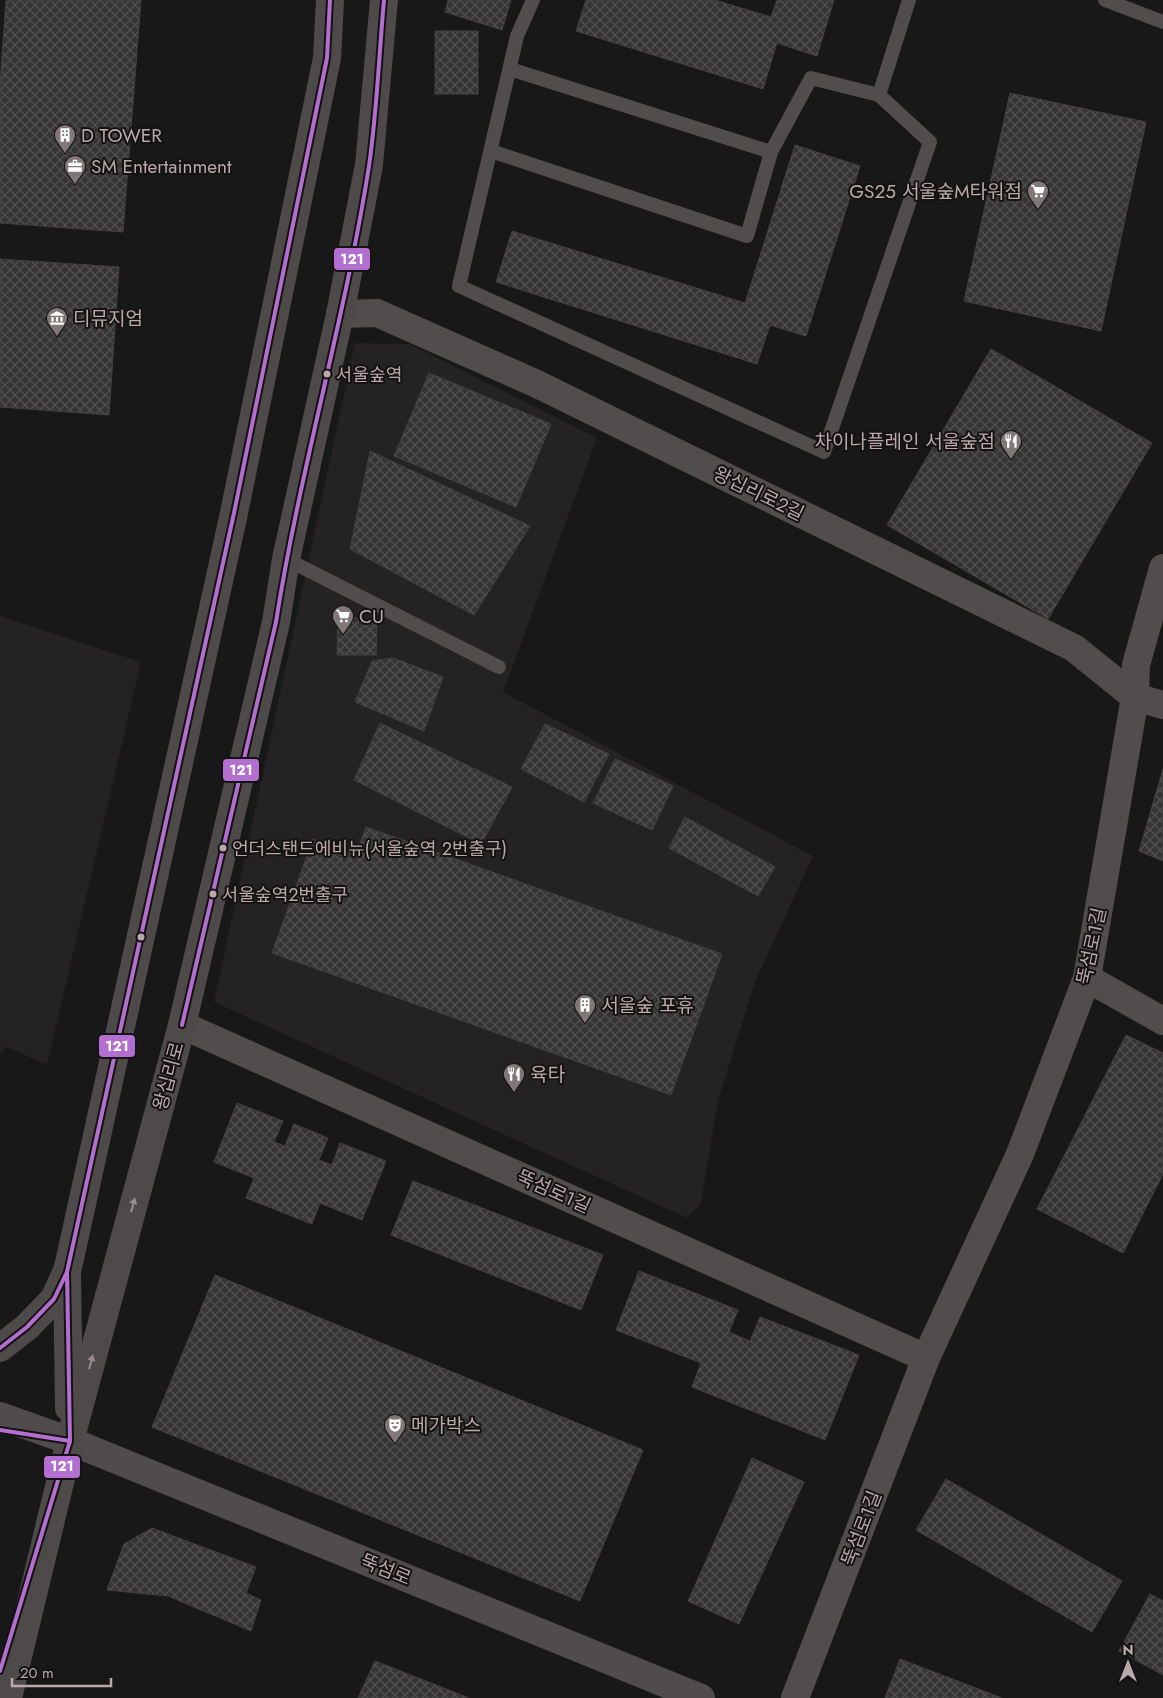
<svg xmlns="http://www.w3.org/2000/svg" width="1163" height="1698" font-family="Jost,'Noto Sans KR',sans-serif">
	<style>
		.built { fill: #242222 }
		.building { fill: url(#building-cross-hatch); stroke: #444041 }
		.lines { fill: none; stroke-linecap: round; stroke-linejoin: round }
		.lane { stroke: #524d4d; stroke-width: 14 }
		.street { stroke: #524d4d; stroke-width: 28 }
		.secondary { stroke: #504b4c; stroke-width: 28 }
		.primary { stroke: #4e4a4a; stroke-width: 28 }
		.bus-1-casing { stroke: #141212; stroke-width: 8 }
		.bus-1 { stroke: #b36fd0; stroke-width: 4 }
		.oneway { fill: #9a8c8e }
		.bus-dot { fill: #baa8ab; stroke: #141212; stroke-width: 2 }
		.labels { text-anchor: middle; stroke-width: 4; stroke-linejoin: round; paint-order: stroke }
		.bus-label { font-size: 18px; fill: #baa8ab; stroke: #141212; text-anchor: start }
		.poi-label { font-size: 19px; fill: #baa8ab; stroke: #141212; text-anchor: start }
		.street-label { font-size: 19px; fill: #baa8ab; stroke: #141212 }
		.line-badge { stroke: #141212; stroke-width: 2 }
		.badge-label { font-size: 14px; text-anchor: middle; font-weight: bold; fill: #fff }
	</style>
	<defs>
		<pattern id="building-cross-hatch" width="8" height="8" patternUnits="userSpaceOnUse" patternTransform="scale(1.25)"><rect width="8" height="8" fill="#363434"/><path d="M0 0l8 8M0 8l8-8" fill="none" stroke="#514f4f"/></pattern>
	</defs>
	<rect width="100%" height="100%" fill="#181818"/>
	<g class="built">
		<polygon points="355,343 409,344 597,438 503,692 813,856 755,982 718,1101 701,1203 687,1218 214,1002"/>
		<polygon points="0,616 141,662 47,1065 7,1047 0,1053"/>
	</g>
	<g class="building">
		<polygon points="6,0 141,0 123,232 0,223 0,85"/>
		<polygon points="448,0 511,0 502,30 445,12"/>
		<polygon points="586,0 715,0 771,17 777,0 834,0 817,56 777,43 763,89 576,31"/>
		<rect x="435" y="31" width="43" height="63"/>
		<polygon points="1010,93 1146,122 1101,331 964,301"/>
		<polygon points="795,145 860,166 806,336 770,325 757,364 496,282 512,231 745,303"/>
		<polygon points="0,259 119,267 109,415 0,407"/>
		<polygon points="991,349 1152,443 1048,619 887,525"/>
		<polygon points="429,373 551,424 516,507 394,456"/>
		<polygon points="370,451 530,526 474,615 350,549"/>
		<polygon points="338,612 377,625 376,655 337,655"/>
		<polygon points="393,658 443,677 424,731 355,702 372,661"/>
		<polygon points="380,723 512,787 481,844 354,780"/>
		<polygon points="545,724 609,754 584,802 521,769"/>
		<polygon points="615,759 673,786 652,830 593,803"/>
		<polygon points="1163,769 1163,861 1139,851"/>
		<polygon points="685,817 775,867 758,896 669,848"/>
		<polygon points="366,827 722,954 671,1095 272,953 313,839 356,855"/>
		<polygon points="1126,1035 1163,1053 1163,1174 1123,1253 1037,1209"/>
		<polygon points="237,1103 283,1121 274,1142 285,1146 294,1124 328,1138 319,1160 332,1165 340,1143 386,1161 362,1220 320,1203 312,1224 246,1198 254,1178 214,1162"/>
		<polygon points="413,1181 603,1255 581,1310 391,1235"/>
		<polygon points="639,1271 738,1310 729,1332 750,1341 760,1317 859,1355 825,1440 692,1387 701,1363 616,1330"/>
		<polygon points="215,1275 643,1450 580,1601 152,1427"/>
		<polygon points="752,1458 804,1482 739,1624 688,1601"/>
		<polygon points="946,1479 1122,1581 1092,1632 916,1530"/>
		<polygon points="152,1528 256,1567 246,1593 261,1600 251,1631 168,1596 107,1590 124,1544"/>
		<polygon points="1150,1594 1163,1601 1163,1675 1119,1651"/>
		<polygon points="900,1659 1002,1698 885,1698"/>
		<polygon points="375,1661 469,1698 358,1698"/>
	</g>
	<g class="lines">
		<g class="lane">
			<polyline points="533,0 517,36 459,286 824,452 930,142 879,95"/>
			<polyline points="1105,0 1163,22"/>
			<polyline points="510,69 771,152 811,78 879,95 909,0"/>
			<polyline points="491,151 747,236 771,152"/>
			<polyline points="286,559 499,667"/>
		</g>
		<g class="street">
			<polyline points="340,314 377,313 537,384 1074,648 1135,697 1163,705"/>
			<polyline points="1087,978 1163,1021"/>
			<polyline points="182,1025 926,1358"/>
			<polyline points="795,1698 926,1358 1020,1154 1087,978 1135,697 1136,665 1163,568"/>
		</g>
		<polyline class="secondary" points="0,1416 70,1441 701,1698"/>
		<g class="primary">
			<polyline points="0,1348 27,1327 54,1299 66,1273"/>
			<polyline points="69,1408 67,1272 234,513 327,58 330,0"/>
			<polyline points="8,1698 70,1441 182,1025 276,622 286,559 340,314 369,165 384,0"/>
		</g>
		<g class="bus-1-casing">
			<g id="bus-1">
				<path d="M182,1025L276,622C300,469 345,319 369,166C377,111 379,55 384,0"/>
				<polyline points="0,1348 27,1327 54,1299 67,1272"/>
				<polyline points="0,1430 70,1441"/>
				<polyline points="0,1671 70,1441 67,1272 234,513 327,58 330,0"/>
			</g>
		</g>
		<use href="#bus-1" class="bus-1"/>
	</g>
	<defs><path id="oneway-solid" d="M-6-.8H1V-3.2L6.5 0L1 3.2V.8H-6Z" transform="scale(1.25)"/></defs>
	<g class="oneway">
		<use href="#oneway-solid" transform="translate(133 1205) rotate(-75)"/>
		<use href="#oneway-solid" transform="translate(91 1362) rotate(-75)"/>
	</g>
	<defs>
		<g id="building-pin" transform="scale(1.125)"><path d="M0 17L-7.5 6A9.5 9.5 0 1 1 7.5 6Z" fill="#817678" stroke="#141212"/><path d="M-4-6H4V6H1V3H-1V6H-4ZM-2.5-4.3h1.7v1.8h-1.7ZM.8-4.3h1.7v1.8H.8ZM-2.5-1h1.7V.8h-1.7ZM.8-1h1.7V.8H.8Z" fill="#fff"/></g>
		<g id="office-pin" transform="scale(1.125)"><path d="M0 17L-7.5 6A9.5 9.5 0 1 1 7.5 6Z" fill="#817678" stroke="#141212"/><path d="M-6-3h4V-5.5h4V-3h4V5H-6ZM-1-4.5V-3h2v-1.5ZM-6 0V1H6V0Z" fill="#fff"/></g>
		<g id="supermarket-pin" transform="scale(1.125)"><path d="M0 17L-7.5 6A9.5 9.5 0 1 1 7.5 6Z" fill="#817678" stroke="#141212"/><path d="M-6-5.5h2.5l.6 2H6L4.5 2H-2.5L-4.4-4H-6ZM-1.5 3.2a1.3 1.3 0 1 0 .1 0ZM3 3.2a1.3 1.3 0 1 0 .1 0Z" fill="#fff"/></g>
		<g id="museum-pin" transform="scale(1.125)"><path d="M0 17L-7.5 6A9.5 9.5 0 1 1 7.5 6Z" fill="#817678" stroke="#141212"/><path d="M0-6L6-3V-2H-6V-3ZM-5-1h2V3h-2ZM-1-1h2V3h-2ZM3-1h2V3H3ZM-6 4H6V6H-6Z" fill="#fff"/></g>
		<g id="restaurant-pin" transform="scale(1.125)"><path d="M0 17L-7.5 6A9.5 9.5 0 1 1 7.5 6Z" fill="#817678" stroke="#141212"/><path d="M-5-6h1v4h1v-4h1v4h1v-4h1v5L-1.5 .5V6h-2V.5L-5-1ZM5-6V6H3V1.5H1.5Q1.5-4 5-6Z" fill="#fff"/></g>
		<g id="theatre-pin" transform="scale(1.125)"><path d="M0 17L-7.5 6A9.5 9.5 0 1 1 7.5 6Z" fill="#817678" stroke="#141212"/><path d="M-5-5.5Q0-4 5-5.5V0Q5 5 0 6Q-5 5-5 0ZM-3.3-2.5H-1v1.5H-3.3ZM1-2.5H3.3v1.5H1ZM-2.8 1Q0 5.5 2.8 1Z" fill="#fff"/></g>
	</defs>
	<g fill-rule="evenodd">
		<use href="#building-pin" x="65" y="135"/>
		<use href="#office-pin" x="75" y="166"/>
		<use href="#supermarket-pin" x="1038" y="191"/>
		<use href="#museum-pin" x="57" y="318"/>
		<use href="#restaurant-pin" x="1011" y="441"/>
		<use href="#supermarket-pin" x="343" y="616"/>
		<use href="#building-pin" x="585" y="1005"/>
		<use href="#restaurant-pin" x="514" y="1074"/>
		<use href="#theatre-pin" x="395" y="1425"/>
	</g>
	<g class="bus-dot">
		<circle cx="327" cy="374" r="4.5"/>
		<circle cx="223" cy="848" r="4.5"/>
		<circle cx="213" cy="894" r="4.5"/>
		<circle cx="141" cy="937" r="4.5"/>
	</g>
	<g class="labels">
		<g class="bus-label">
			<text x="336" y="381">서울숲역</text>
			<text x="232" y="855">언더스탠드에비뉴(서울숲역 2번출구)</text>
			<text x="222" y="901">서울숲역2번출구</text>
		</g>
		<g class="poi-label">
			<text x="81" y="142">D TOWER</text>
			<text x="91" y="173">SM Entertainment</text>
			<text x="1022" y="198" text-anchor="end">GS25 서울숲M타워점</text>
			<text x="73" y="325">디뮤지엄</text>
			<text x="995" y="448" text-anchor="end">차이나플레인 서울숲점</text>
			<text x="359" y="623">CU</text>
			<text x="601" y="1012">서울숲 포휴</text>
			<text x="530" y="1081">육타</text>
			<text x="411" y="1432">메가박스</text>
		</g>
		<g class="street-label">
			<text transform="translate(759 493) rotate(26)" y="7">왕십리로2길</text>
			<text transform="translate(1091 946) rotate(-78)" y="7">뚝섬로1길</text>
			<text transform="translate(168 1076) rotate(-75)" y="7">왕십리로</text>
			<text transform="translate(554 1191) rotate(24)" y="7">뚝섬로1길</text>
			<text transform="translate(861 1528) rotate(-69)" y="7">뚝섬로1길</text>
			<text transform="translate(386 1569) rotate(22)" y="7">뚝섬로</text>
		</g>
	</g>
	<g class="line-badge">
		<rect x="333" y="247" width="38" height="24" rx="5" fill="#b36fd0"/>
		<rect x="222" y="758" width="38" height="24" rx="5" fill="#b36fd0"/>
		<rect x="98" y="1034" width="38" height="24" rx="5" fill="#b36fd0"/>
		<rect x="43" y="1455" width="38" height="24" rx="5" fill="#b36fd0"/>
	</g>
	<g class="badge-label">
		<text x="352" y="264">121</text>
		<text x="241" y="775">121</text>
		<text x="117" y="1051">121</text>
		<text x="62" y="1471">121</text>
	</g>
	<g transform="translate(1128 1663)" stroke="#141212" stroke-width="4" paint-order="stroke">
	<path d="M0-4L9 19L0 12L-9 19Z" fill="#baa8ab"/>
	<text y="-8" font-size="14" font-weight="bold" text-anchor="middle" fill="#baa8ab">N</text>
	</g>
	<path d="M12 1678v8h99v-8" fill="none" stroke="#baa8ab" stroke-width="2.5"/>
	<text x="20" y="1678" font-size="15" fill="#baa8ab" stroke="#141212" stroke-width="4" paint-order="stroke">20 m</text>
</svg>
